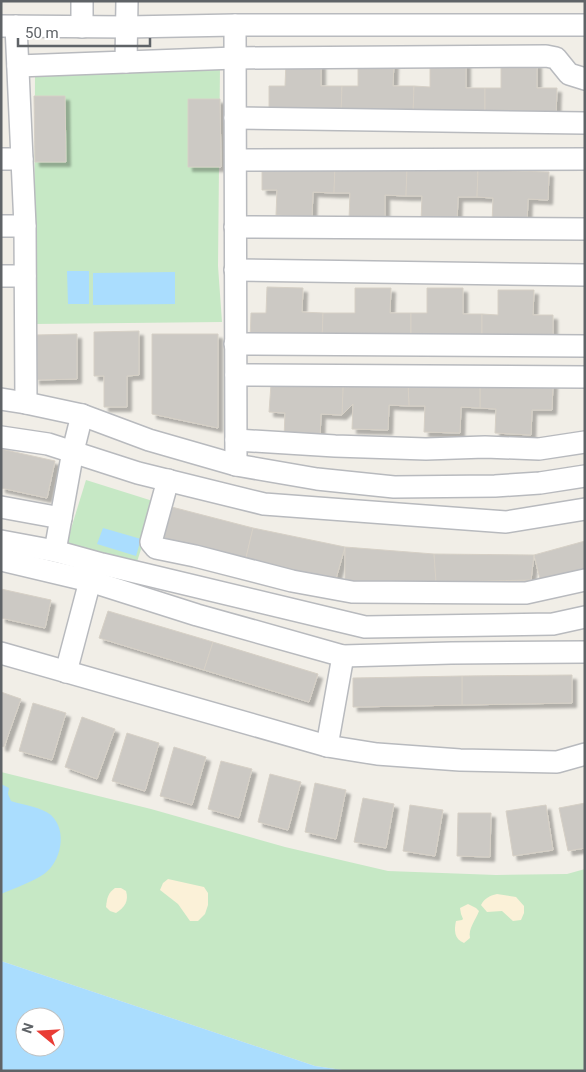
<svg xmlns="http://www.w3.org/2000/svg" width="586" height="1072" font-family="Roboto,sans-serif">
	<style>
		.green { fill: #c6e8c5 }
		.sand { fill: #fbf1d8 }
		.water { fill: #aaddfe; fill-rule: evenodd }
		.building { fill: #ccc9c4; stroke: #d6d0c6; filter: url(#shadow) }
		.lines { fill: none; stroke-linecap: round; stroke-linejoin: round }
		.minor-casing { stroke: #b8babe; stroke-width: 24 }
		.minor { stroke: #fff; stroke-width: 21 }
	</style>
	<defs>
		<filter id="shadow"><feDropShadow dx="4.5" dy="4.5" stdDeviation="1" flood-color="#0004"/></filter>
	</defs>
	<rect width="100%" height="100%" fill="#f1eee7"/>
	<g class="green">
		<polygon points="220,66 218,266 222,322 34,324 35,75"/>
		<polygon points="86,480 156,502 137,562 62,558"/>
		<polygon points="1,772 151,809 285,847 388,871 496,875 567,874 585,869 585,1071 349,1071 315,1066 1,961"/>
	</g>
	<g class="sand">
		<polygon points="168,879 204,887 208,893 208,905 205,914 198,921 190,921 178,904 160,890 163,883"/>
		<path d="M115,888H121L126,891C129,901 125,907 116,913L110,911L106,907C107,898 108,893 115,888Z"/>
		<path d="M497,894L516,897L524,906V913L521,920L513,921L502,911L487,912L481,905C485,898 489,896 497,894Z"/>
		<path d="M468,904L476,908L479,911C476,920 468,928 470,938L464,943C454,939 454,930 456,921L462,920L463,919L461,914L460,908Z"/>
	</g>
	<g class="water">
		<polygon points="67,271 89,271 89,304 68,304"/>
		<polygon points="175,272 175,304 93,305 93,273"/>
		<polygon points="103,528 141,539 136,556 97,544"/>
		<path d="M1,784L9,788L8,794L11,801C23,805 41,807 51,815C68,831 61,862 44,874C32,882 15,888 1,894Z"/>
		<path d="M1,961L315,1066L349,1071H1ZM25,1017H55V1047H25Z"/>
	</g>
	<g class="building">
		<polygon points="286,61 321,61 321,86 342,86 341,114 269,114 269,86 285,86"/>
		<polygon points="358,61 394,61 393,86 414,86 413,115 341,114 342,86 358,86"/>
		<polygon points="430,62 466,62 466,88 485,88 485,115 413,115 414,86 430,87"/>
		<polygon points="501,63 537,63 537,88 557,88 556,116 485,115 485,88 501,88"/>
		<polygon points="34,96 65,96 66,162 35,162"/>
		<polygon points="188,99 220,99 221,167 188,167"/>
		<polygon points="262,165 335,165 334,193 313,192 312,217 276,215 277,190 262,190"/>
		<polygon points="335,165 407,167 406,196 385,195 385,220 349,219 350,193 334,193"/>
		<polygon points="407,167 478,170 477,197 458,197 457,223 421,221 422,196 406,196"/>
		<polygon points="478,170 549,172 548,200 528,199 527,224 492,223 493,198 477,197"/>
		<polygon points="267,287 303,288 302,312 323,313 322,341 250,340 251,313 266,313"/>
		<polygon points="355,288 391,288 390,313 411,313 411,341 322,341 323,313 355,313"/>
		<polygon points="427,288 463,288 463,314 482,314 482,342 411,341 411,313 427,313"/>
		<polygon points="498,290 534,290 533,315 553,315 553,343 482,342 482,314 498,315"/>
		<polygon points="139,331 139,375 127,376 127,407 104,407 104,376 94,376 94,332"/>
		<polygon points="77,334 77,379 35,380 35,335"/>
		<polygon points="152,334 218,334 218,428 152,414"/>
		<polygon points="480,382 553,383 552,410 532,410 531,435 495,433 496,409 480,408"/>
		<polygon points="480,382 480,408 461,407 460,433 424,432 425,406 409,406 408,383"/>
		<polygon points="408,383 409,406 389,405 388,430 352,429 353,404 342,415 343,387"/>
		<polygon points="271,384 343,387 342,415 321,414 320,439 284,438 285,413 269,412"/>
		<polygon points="1,449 55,461 47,498 1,488"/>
		<polygon points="164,505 253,528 245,562 158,539"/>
		<polygon points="253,528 345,547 335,582 245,562"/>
		<polygon points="585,541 585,571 541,583 534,555"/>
		<polygon points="345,547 434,554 436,582 345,582"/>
		<polygon points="434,554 534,555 531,580 436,582"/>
		<polygon points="1,589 51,600 45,628 1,618"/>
		<polygon points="108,611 213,642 204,670 99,638"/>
		<polygon points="213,642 318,674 309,702 204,670"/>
		<polygon points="572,675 572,703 462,705 462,676"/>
		<polygon points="462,676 462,705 353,707 353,678"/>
		<polygon points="1,692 21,699 4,747 1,746"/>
		<polygon points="33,703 66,713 52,760 19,751"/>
		<polygon points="82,717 115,729 97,779 65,767"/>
		<polygon points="127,733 159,743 145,791 112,781"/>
		<polygon points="174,747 206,757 192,805 160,796"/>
		<polygon points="221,761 252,769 239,818 208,809"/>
		<polygon points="270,774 301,782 288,830 258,822"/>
		<polygon points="315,783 346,790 336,839 305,832"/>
		<polygon points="363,798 394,804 386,848 354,842"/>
		<polygon points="585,803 585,848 568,851 559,808"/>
		<polygon points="410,805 443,810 435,856 403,851"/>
		<polygon points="546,805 553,850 513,856 506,811"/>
		<polygon points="458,813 491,813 490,857 457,856"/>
	</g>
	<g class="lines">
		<g class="minor-casing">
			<g id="minor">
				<polyline points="235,25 236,465"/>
				<polyline points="1,26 127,27 235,25 585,25"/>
				<polyline points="16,26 25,226 26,403"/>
				<polyline points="82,27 82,1"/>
				<polyline points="126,62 235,58 546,56 556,58 569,74 585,79"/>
				<polyline points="18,66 126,62 127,1"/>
				<polyline points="235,118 585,123"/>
				<polyline points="1,159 22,159"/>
				<polyline points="236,160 585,159"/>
				<polyline points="1,226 25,226"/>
				<polyline points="235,227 585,229"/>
				<polyline points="235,270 585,275"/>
				<polyline points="1,276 25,276"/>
				<polyline points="235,344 585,346"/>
				<polyline points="236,375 585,377"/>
				<polyline points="1,399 26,403 82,415 149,440 236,465 317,479 394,487 495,486 540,483 585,476"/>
				<polyline points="1,437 48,444 138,473 264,504 506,522 585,509"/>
				<polyline points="236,440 335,446 426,449 485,447 539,449 585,442"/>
				<polyline points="168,480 151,542 156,548 195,556 292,581 352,592 526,593 585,580"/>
				<polyline points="1,507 61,518"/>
				<polyline points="1,541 55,551 102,564 365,627 553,624 585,617"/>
				<polyline points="55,551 73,451 82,415"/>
				<polyline points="1,560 90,581 197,615 343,656 451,653 585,652"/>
				<polyline points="1,653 327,746 377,754 460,760 557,762 585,754"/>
				<polyline points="66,672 90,581"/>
				<polyline points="327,746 343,656"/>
			</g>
		</g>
		<use href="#minor" class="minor"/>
	</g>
	<rect width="586" height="1072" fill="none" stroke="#5f6367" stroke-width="5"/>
	<g transform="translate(40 1032) rotate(288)"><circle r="24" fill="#ffffff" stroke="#bfc1c2"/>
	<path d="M0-4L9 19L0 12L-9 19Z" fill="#e93c35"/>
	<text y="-8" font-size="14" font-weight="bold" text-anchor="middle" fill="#5f6367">N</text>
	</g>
	<path d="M18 38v8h132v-8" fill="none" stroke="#5f6367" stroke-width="2.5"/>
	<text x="25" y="38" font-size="15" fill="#5f6367" stroke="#ffffff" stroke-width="4" paint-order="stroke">50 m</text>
</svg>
